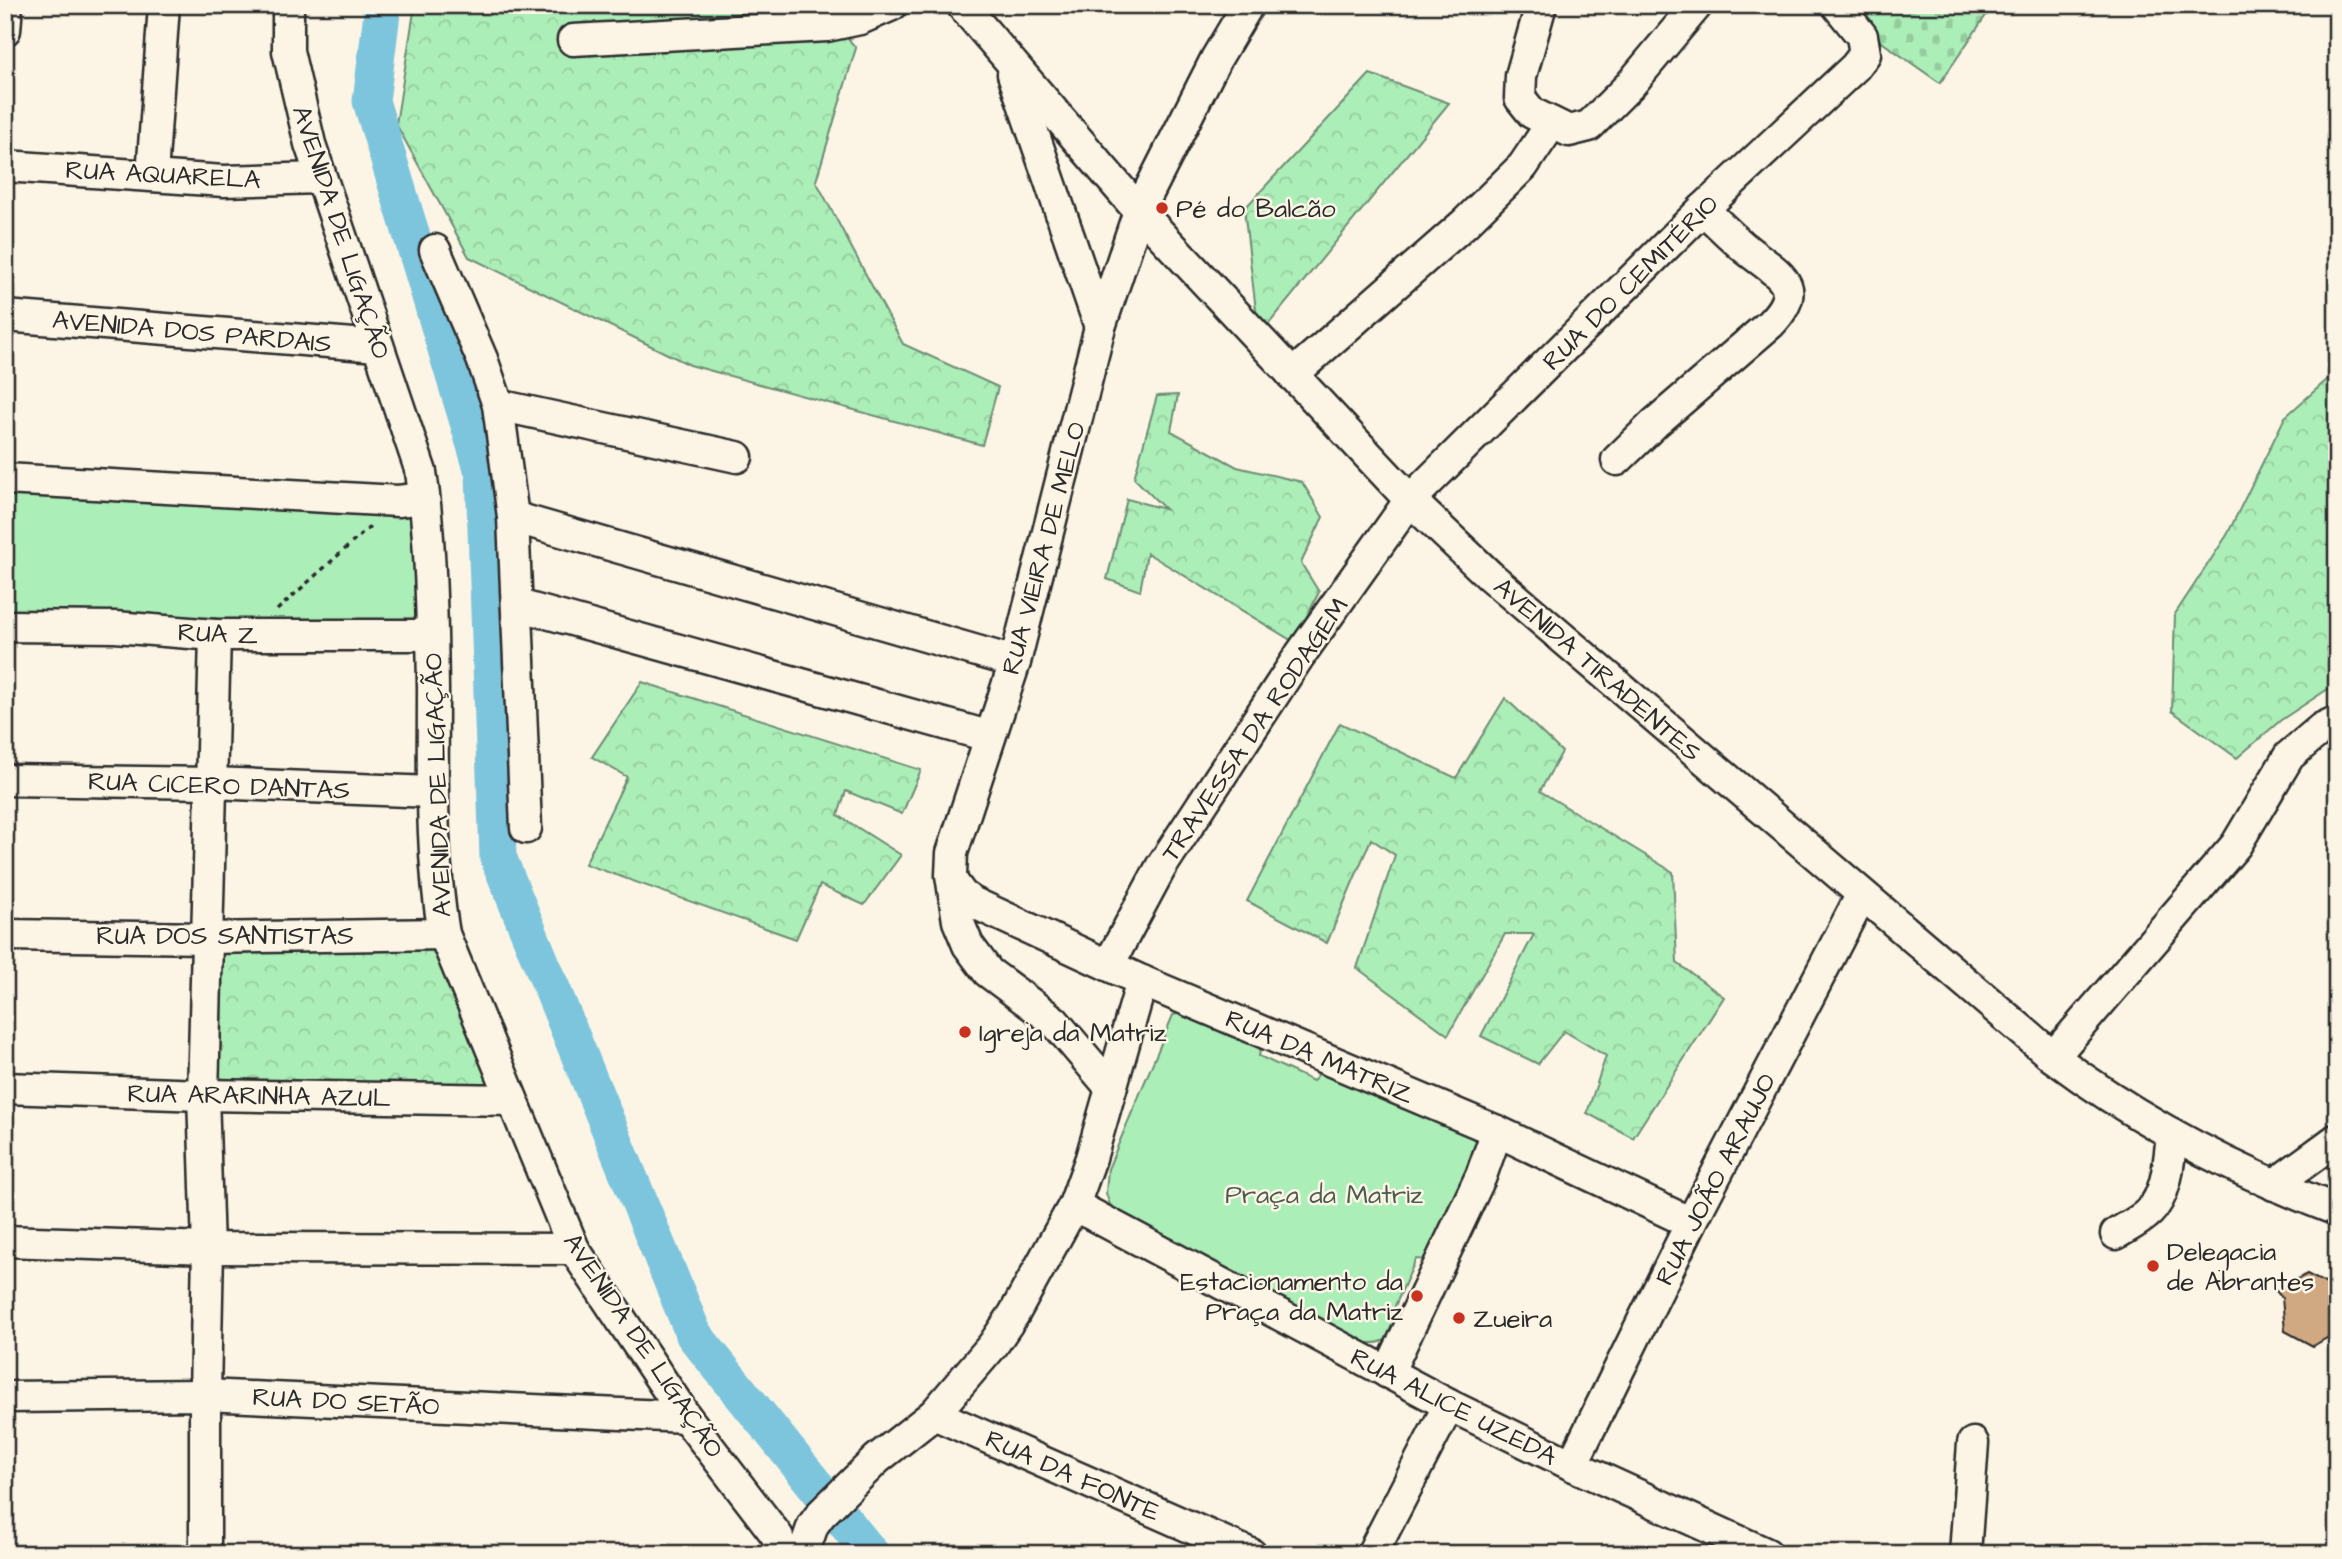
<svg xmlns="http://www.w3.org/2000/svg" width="2342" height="1559" font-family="'Architects Daughter',sans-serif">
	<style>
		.forest { fill: url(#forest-crowns); stroke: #6c8c72; stroke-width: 2 }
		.cemetery { fill: url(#cemetery-stones); stroke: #6c8c72; stroke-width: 2 }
		.green { fill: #aceeb8; stroke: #6c8c72; stroke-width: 2 }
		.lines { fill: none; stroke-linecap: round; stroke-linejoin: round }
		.river { stroke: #7dc5dd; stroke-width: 37 }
		.building { fill: #d0a982; stroke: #2b2b2b; stroke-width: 2 }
		.minor-casing { stroke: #2b2b2b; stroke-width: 35 }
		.path { stroke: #2b2b2b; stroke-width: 3.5; stroke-dasharray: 5 5; stroke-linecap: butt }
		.minor { stroke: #fcf5e5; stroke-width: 30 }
		.poi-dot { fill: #c8321e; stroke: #fcf5e5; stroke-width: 2.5 }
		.labels { text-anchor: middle; stroke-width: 5; stroke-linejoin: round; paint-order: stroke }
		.street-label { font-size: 26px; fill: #2b2b2b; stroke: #fcf5e5 }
		.poi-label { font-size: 26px; fill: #2b2b2b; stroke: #fcf5e5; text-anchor: start }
		.park-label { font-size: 26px; fill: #4b5c4e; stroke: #fcf5e5 }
	</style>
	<defs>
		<pattern id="forest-crowns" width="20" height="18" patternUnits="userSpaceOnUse" patternTransform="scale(1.75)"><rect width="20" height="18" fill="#aceeb8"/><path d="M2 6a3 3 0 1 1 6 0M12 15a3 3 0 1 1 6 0" fill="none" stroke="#94cc9e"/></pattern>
		<pattern id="cemetery-stones" width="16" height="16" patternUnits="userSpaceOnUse" patternTransform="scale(1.75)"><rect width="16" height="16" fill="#aceeb8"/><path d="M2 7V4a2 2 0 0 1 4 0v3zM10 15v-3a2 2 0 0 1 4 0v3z" fill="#94cc9e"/></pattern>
	</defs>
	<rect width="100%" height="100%" fill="#fcf5e5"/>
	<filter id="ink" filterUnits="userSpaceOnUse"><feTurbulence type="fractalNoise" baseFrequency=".0143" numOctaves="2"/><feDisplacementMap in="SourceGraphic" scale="14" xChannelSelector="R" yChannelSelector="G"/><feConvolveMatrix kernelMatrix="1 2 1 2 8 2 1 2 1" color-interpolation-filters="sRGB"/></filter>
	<g filter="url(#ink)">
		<g class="forest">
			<polygon points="415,5 820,5 856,48 816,181 903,344 998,387 982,445 690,365 469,257 396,124"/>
			<polygon points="1370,74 1449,103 1259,336 1244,209"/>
			<polygon points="2337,371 2337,683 2281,720 2237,758 2172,711 2175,614 2227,535 2285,417"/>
			<polygon points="1178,395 1171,431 1237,467 1302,482 1323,517 1301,563 1319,592 1294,642 1147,553 1140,591 1107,579 1127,499 1165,509 1134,478 1157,396"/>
			<polygon points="642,682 921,770 902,814 846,791 838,815 901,855 864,905 820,885 796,939 585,864 627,777 592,757"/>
			<polygon points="1505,698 1562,752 1540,791 1673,872 1677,963 1724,997 1633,1138 1587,1113 1606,1056 1564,1031 1538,1064 1481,1036 1534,934 1505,934 1448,1035 1357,968 1395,855 1371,839 1327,943 1247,901 1340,723 1456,778"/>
			<polygon points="434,944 494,1083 209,1090 217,948"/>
		</g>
		<polygon class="cemetery" points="1829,5 1993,5 1940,83"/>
		<g class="green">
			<polygon points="5,479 426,497 432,633 5,624"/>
			<path d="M1195,1009L1263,1037L1259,1056L1313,1081L1324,1067L1487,1143L1434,1261L1416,1259L1391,1315L1403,1323C1392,1339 1381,1346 1361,1342L1111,1208L1106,1193L1108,1169L1173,1015Z"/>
		</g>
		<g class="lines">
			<polyline class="river" points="383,5 371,101 484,475 498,857 694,1335 871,1554"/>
		</g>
		<polygon class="building" points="2307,1274 2337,1289 2337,1332 2313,1346 2285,1331 2282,1298 2276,1291"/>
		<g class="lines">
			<g class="minor-casing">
				<g id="minor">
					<path d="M288,5V51L310,144L421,472C431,540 432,620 433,689C433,771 430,853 444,934L574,1249L686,1417L778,1537L779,1554"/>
					<path d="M962,5L1139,211L1410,500L1490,576L2053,1057C2140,1122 2236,1172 2337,1210"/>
					<polyline points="1541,5 1521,76 1520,98 1532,113 1569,131 1589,126 1630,85 1697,5"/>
					<polyline points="5,30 7,5"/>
					<polyline points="573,40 827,26 860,19 892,5"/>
					<polyline points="1013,74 1100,327"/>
					<polyline points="5,166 224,181 320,178"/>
					<polyline points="152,175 164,5"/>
					<polyline points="435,250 482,359 498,405 513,517 526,828"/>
					<polyline points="5,316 378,346"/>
					<polyline points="1292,375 1465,223 1523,166 1552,123"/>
					<polyline points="498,405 737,457"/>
					<path d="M1617,460L1655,423L1770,324C1805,288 1782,276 1751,253C1734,240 1719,224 1703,209"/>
					<polyline points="5,479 398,501 424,498"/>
					<polyline points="513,517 1015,662"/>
					<polyline points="518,605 988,736"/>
					<polyline points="5,626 115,627 215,635 431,635"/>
					<polyline points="5,780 212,783 432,792"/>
					<polyline points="954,884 962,895 972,902 1142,981 1497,1131 1691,1223"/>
					<polyline points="5,935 207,938 444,934"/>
					<polyline points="1109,964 1161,867 1300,655 1410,500 1703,209 1855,67 1865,54 1862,36 1837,5"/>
					<polyline points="2053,1057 2236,845 2289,756 2322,728 2337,721"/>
					<polyline points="5,1088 203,1095 512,1100"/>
					<polyline points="1111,1088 1054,1021 988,972 968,945 958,921 951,875 952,853 1015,662 1100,327 1139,211 1216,59 1248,5"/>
					<polyline points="2274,1185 2337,1139"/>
					<polyline points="1074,1205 1449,1405 1572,1465 1767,1554"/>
					<path d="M2116,1234C2127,1227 2140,1221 2149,1212C2168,1194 2169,1159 2172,1134"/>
					<polyline points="5,1241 208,1248 574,1249"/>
					<polyline points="1388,1373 1481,1176 1497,1131"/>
					<polyline points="5,1397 205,1395 686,1417"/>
					<polyline points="934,1414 1251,1554"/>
					<polyline points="1572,1465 1691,1223 1861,896"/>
					<polyline points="205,1554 205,1395 208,1248 203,1095 215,635"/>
					<polyline points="803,1554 813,1525 821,1514 877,1459 934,1414 993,1345 1014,1314 1074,1205 1091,1158 1142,981"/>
					<polyline points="1372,1554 1449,1405"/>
					<polyline points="1965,1554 1973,1443"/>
				</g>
			</g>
			<polyline class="path" points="277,610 373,524"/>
			<use href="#minor" class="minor"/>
		</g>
	</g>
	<g class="poi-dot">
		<circle cx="1162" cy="208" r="7"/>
		<circle cx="965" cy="1032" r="7"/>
		<circle cx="2153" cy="1266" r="7"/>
		<circle cx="1417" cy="1296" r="7"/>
		<circle cx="1459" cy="1318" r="7"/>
	</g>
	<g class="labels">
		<g class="street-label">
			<text transform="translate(163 174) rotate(3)" y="9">RUA AQUARELA</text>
			<text transform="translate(342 232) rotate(72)" y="9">AVENIDA DE LIGAÇÃO</text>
			<text transform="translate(1630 282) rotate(-45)" y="9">RUA DO CEMITÉRIO</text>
			<text transform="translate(192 331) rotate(5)" y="9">AVENIDA DOS PARDAIS</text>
			<text transform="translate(1043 548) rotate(-75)" y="9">RUA VIEIRA DE MELO</text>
			<text transform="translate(218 633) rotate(2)" y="9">RUA Z</text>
			<text transform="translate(1598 669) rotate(41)" y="9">AVENIDA TIRADENTES</text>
			<text transform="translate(1254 729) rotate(-56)" y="9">TRAVESSA DA RODAGEM</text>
			<text transform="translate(219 785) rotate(2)" y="9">RUA CICERO DANTAS</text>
			<text transform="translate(437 785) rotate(-92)" y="9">AVENIDA DE LIGAÇÃO</text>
			<text x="225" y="944">RUA DOS SANTISTAS</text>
			<text transform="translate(1320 1056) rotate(23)" y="9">RUA DA MATRIZ</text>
			<text transform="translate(259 1095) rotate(1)" y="9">RUA ARARINHA AZUL</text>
			<text transform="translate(1715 1179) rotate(-63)" y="9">RUA JOÃO ARAUJO</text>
			<text transform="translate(644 1345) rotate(56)" y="9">AVENIDA DE LIGAÇÃO</text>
			<text transform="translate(346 1401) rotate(3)" y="9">RUA DO SETÃO</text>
			<text transform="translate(1454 1406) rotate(27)" y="9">RUA ALICE UZEDA</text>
			<text transform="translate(1073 1475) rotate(24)" y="9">RUA DA FONTE</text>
		</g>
		<g class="poi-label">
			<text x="1176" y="217">Pé do Balcão</text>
			<text x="979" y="1041">Igreja da Matriz</text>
			<text x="2167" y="1260">Delegacia<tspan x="2167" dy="30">de Abrantes</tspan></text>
			<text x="1403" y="1290" text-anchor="end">Estacionamento da<tspan x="1403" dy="30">Praça da Matriz</tspan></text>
			<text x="1473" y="1327">Zueira</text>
		</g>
		<g class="park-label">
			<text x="1324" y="1203">Praça da Matriz</text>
		</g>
	</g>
	<rect width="2342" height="1559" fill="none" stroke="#fcf5e5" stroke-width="28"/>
	<rect x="14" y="14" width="2314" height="1531" fill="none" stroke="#2b2b2b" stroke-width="2.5" filter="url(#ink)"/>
</svg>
